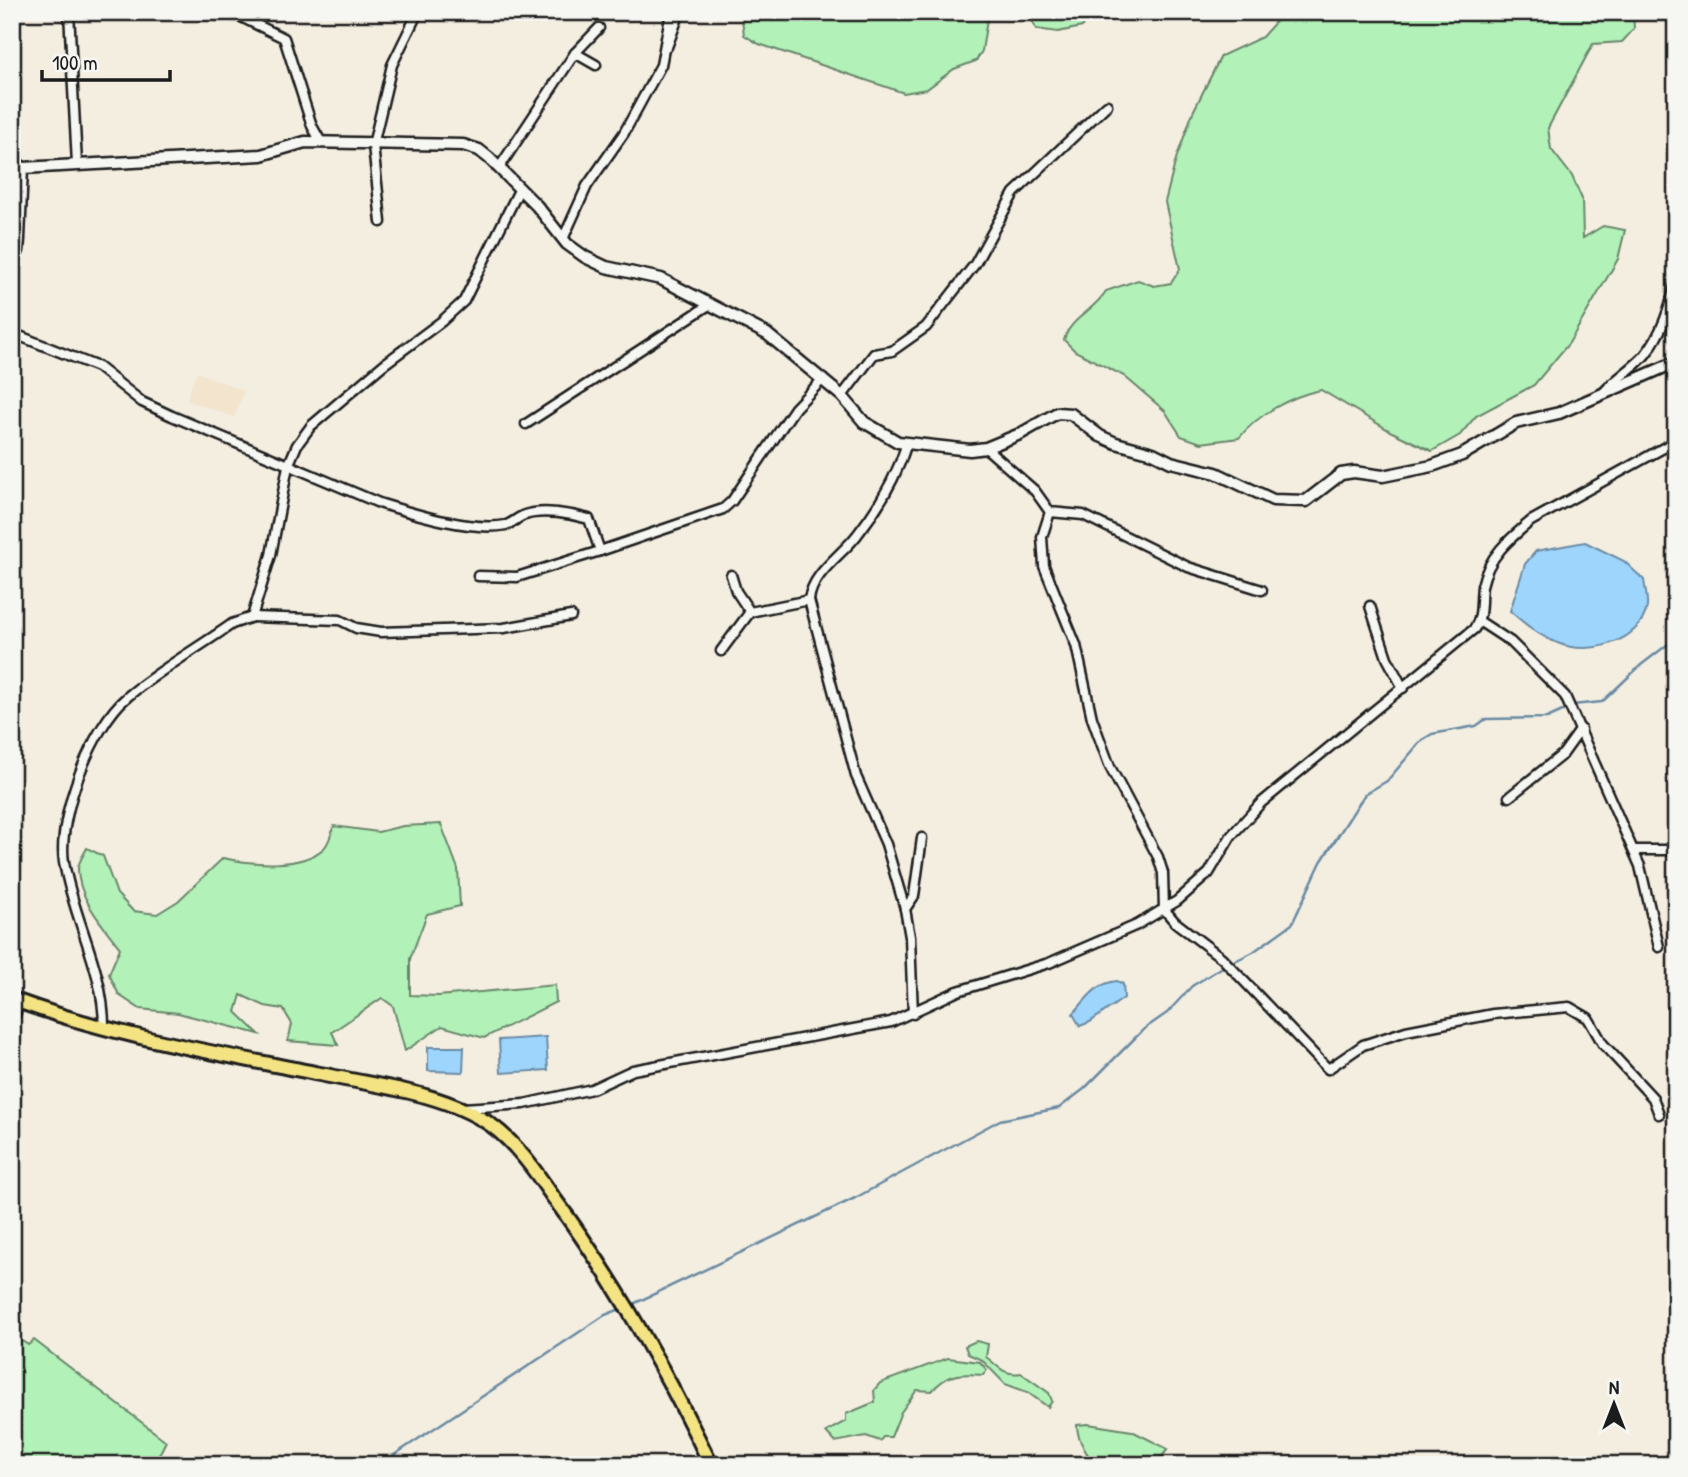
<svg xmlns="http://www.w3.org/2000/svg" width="1688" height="1477" font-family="'Patrick Hand',sans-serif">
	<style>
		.built { fill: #f2e4cd }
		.green { fill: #b2f1b8; stroke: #67866a; stroke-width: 2 }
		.water { fill: #9ed5fd; stroke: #6a8ba3; stroke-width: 2 }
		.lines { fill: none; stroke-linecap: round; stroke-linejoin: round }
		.stream { stroke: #6a8ba3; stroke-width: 2.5 }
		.minor-casing { stroke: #1c1c1c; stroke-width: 13 }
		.tertiary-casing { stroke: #1c1c1c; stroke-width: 15 }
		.primary-casing { stroke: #1c1c1c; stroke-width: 18 }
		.minor { stroke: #f6f6f2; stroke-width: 8 }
		.tertiary { stroke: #f6f6f2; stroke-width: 10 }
		.primary { stroke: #f4e382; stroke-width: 12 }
	</style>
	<rect width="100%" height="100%" fill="#f4eee1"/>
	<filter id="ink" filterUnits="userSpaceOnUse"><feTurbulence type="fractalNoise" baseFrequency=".0143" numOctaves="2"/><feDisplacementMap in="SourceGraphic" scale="14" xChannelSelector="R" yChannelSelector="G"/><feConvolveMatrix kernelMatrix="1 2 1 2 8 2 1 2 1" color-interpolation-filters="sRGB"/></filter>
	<g filter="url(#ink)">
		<polygon class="built" points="197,372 244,391 234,417 186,400"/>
		<g class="green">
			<polygon points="741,12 997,12 987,19 982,51 976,61 954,69 927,89 904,93 759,44 744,35"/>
			<polygon points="1028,12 1091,12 1082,27 1058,32 1036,29"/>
			<path d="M1284,12H1633L1634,29L1622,42L1593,44L1548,128L1551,149L1572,176L1582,199L1583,238L1603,226L1625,230L1618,259L1569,343L1534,385L1476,416L1460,435L1432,451L1392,432L1321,390C1291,396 1258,414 1239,438L1201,443L1181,436L1165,411L1124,376L1075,351L1064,340C1070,318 1094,311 1106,291L1138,280L1154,286L1171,283L1180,269L1165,202L1176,159L1193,112L1221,56L1262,37Z"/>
			<path d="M441,824L458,869L460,906L427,914L410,959V995L438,996L555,985L556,1002L484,1038L442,1026L405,1051L393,1006L382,998L332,1032L338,1045L288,1041L292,1024L283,1009L265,1006L241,995L236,1012L259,1034L178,1013L140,1009L119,995L109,974L120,948C103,926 78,898 78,869C78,862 84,854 87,848L103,856L117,894L133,911L157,914L178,901L223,858C250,864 302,870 325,847C329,842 332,832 334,826L378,832L403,826Z"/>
			<polygon points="12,1334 28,1345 34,1340 166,1441 154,1465 12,1465"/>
			<path d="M976,1341L988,1344L986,1357C999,1366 1003,1376 1021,1373L1049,1393L1052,1401L1048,1407L1027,1392L1005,1384L982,1360L968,1354L965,1346Z"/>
			<path d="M948,1358L980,1362L987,1370L983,1375C961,1373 947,1373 932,1391L917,1390L901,1412L891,1437H883L880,1441L866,1436L835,1442L826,1432L846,1421V1414L875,1402L874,1390L880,1383Z"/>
			<path d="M1088,1424L1132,1431L1168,1449L1155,1465H1098C1087,1458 1077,1438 1077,1425Z"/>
		</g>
		<g class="water">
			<path d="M1585,542L1624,561L1644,580C1645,588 1648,600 1647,607C1640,643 1589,655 1560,644C1540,637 1525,624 1510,611L1525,564L1536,551Z"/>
			<path d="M1117,981L1123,984L1124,998L1090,1022L1080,1026L1073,1014C1086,1000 1095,983 1117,981Z"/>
			<polygon points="546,1037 548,1070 501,1073 499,1040"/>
			<polygon points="428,1047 464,1047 463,1072 428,1071"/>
		</g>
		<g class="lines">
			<g class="stream">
				<polyline points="1572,705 1602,702 1641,665 1676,638"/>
				<polyline points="629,1306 855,1198 1000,1120 1059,1108 1084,1089 1144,1029 1167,1013 1192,986 1221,968 1253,952 1292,924 1321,862 1365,794 1387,781 1422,740 1432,734 1476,726 1486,719 1547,718 1567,709"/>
				<polyline points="379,1465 605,1315 623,1308"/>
			</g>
			<g class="minor-casing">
				<g id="minor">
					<polyline points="69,12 77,164"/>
					<polyline points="201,14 239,16 284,38 312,126 321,142"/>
					<polyline points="667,47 680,12"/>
					<polyline points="575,53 596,65"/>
					<polyline points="499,168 575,53 599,28"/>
					<polyline points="381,222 373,145 392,65 418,12"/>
					<polyline points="563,239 587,186 624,133 661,65 671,12"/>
					<polyline points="12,262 19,251 20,239 23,168"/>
					<path d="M12,333L98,367L142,402L172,416L379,503C412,513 471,532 506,525C513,523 518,517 525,515C542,509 572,514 589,519L600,551L723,509L732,501L795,408L823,379"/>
					<path d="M1604,392C1616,378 1635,367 1645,355C1662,334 1670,307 1676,282"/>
					<polyline points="842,396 874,354 892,351 926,327 975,264 1014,193 1107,105"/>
					<polyline points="526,424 709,305"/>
					<path d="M907,443C897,476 879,507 857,535C842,555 812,573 809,600L856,776L886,844L905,909L910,937L913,1014"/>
					<polyline points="986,448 1035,491 1050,512 1042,537 1044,566 1076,645 1092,718 1110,767 1158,857 1163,873 1164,909 1175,922 1222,958 1328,1069 1363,1045 1406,1031 1493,1014 1569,1007 1588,1018 1603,1044 1653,1098 1659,1114"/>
					<polyline points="1050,512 1083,515 1188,567 1262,590"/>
					<polyline points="731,575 736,591 750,612"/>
					<polyline points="478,576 517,577 600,551"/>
					<polyline points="1370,606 1387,658 1403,688"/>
					<polyline points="252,617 340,620 356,628 381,632 504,628 571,616"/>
					<polyline points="1479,621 1511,642 1565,696 1640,866 1659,947"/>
					<polyline points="721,651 750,612 809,600"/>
					<polyline points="1509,797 1563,754 1581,729"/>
					<polyline points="1634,850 1676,850"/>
					<polyline points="905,909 914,896 922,838"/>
					<polyline points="12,1022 20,1002"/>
					<path d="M104,1027C104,969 73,919 64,862C57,817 92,726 127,697C159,670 198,648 232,624L252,617L271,555L288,466L297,445L311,426L383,365L442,321L464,301L520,188"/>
					<path d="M463,1108L524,1104L592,1089L633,1070L891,1022L958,991L1049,963L1137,925L1177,901L1209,873L1231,836L1261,803L1474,629C1483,617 1480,601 1482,586C1488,557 1509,539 1531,521L1676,441"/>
				</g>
			</g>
			<g class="tertiary-casing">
				<polyline id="tertiary" points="12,159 23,168 261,155 305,142 463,145 479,150 489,158 537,206 567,244 585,257 606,267 661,279 767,334 842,396 864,422 898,442 970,450 986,448 1020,434 1057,413 1071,414 1100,436 1116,443 1153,453 1171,462 1216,473 1273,500 1306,501 1341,474 1354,472 1383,476 1432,466 1462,455 1516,423 1559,413 1676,362"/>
			</g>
			<g class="primary-casing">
				<path id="primary" d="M12,999C111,1036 217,1053 320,1074C376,1086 443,1092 491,1125C516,1143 536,1172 553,1197C615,1280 666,1371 711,1465"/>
			</g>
			<use href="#minor" class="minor"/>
			<use href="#tertiary" class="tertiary"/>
			<use href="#primary" class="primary"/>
		</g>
	</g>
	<rect width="1688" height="1477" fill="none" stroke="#f6f6f2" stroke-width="42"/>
	<rect x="21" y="21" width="1646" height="1435" fill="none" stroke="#1c1c1c" stroke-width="2.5" filter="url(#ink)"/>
	<g transform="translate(1614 1404)" stroke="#f6f6f2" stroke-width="5" paint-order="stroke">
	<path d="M0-5L12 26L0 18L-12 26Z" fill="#1c1c1c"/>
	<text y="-10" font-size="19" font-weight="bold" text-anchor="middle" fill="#1c1c1c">N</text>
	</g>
	<path d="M42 70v10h128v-10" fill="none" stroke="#1c1c1c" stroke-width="3.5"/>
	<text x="52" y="70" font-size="21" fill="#1c1c1c" stroke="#f6f6f2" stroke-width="5" paint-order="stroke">100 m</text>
</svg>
